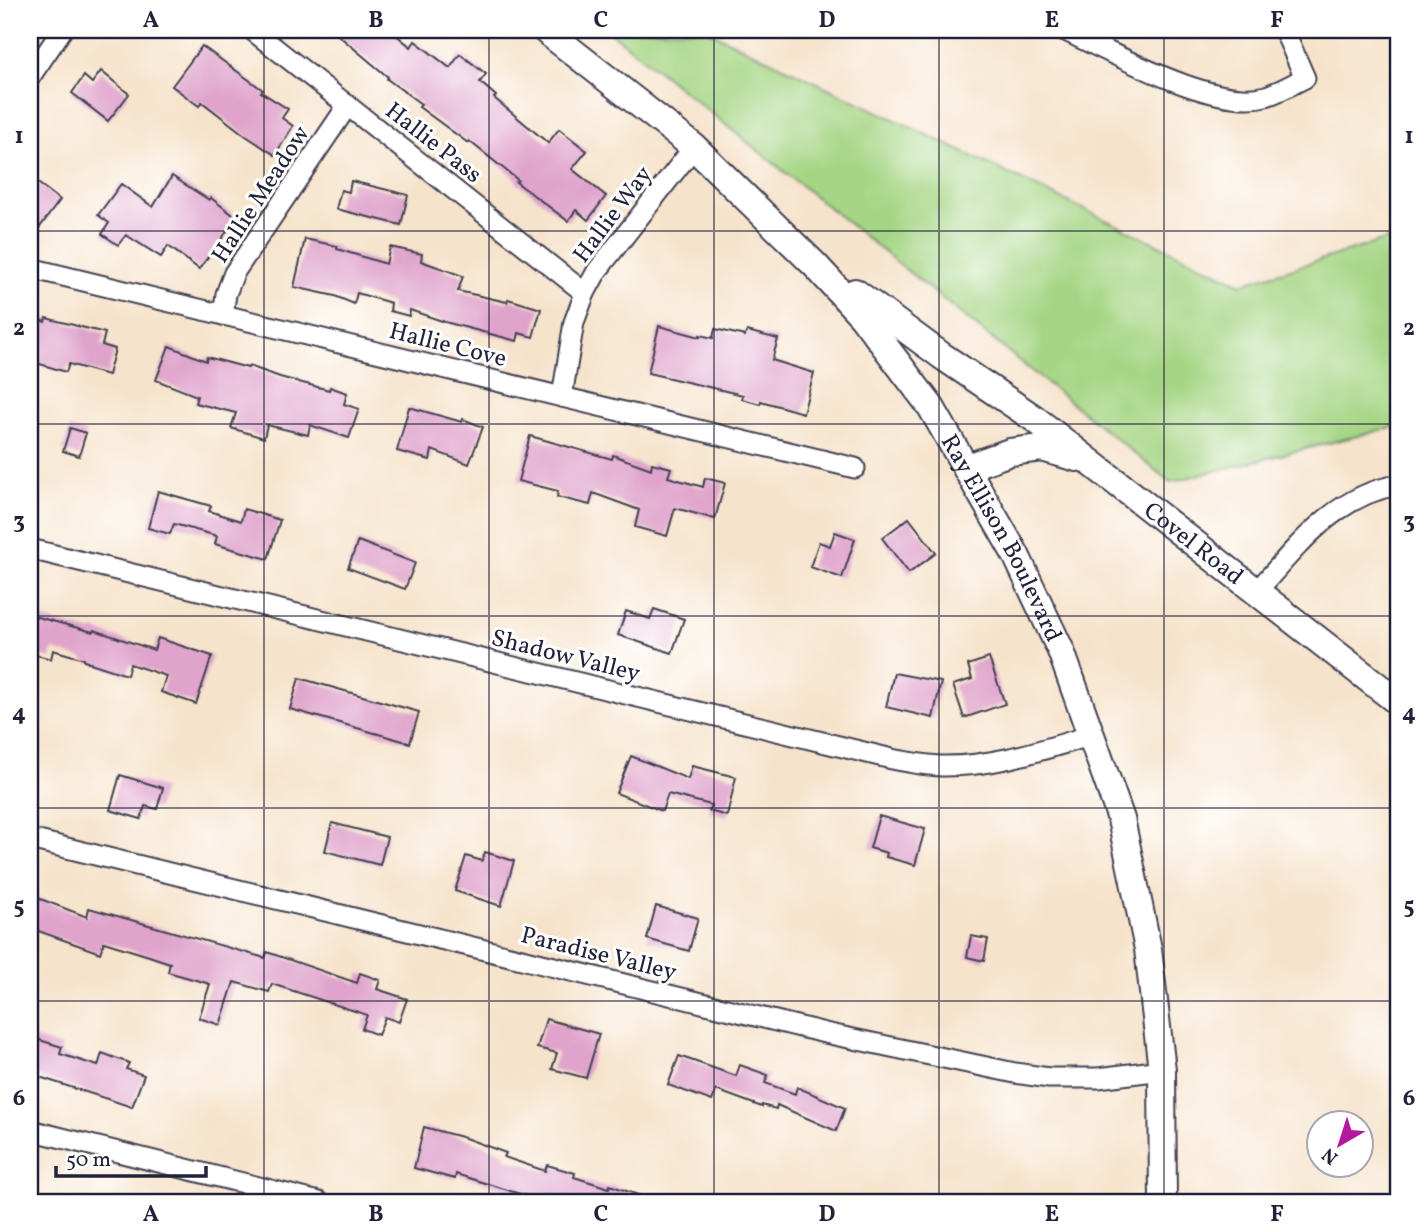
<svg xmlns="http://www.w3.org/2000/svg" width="1428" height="1232" font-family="Vollkorn,serif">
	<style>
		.green { fill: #a6d685; stroke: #647c60; stroke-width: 2 }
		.building { fill: #e0a4cc }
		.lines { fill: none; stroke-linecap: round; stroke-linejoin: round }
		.street-casing { stroke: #423f51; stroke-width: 23 }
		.secondary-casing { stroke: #423f51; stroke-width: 30 }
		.street { stroke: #fff; stroke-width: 19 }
		.secondary { stroke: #fff; stroke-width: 26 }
		.grid { fill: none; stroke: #22223b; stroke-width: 2; stroke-opacity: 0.55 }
		.labels { text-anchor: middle; stroke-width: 6; stroke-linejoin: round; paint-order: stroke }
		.street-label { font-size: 24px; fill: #22223b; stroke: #fff }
		.neatline { fill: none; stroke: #22223b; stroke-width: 2.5 }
		.grid-label { font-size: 23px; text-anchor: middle; font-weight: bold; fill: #22223b }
	</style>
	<rect width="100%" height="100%" fill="#fff"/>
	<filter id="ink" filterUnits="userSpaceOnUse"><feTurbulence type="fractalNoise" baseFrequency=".0143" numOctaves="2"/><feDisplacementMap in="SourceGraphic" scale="14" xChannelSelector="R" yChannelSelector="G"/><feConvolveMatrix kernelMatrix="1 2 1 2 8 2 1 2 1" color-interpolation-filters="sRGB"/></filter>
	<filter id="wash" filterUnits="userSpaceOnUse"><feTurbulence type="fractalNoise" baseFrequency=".00686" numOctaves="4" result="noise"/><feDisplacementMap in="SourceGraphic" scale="28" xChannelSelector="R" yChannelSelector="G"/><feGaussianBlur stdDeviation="1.57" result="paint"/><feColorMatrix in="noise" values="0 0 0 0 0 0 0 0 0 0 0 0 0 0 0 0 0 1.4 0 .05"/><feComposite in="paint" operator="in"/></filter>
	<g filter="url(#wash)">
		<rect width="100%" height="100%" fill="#f6e3cb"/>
		<polygon class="green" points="608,30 706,30 1241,284 1398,236 1398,426 1170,482"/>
		<g id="blocks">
			<g class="building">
				<polygon points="332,30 390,30 411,47 415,41 450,68 460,54 486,74 480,82 496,96 494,98 548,143 559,129 587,151 572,169 606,196 588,220 576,210 568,221 516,182 518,180 469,141 468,143 419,107 421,104 387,79 388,77"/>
				<polygon points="202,46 263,90 261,92 288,109 282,118 293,126 275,155 246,136 202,102 199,106 172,86"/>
				<polygon points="101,71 129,94 108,121 72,93 84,76 92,83"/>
				<polygon points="172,176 209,200 211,198 237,218 199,269 168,246 161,257 126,235 118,245 102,234 109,223 98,215 121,184 153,207"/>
				<polygon points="30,177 60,200 40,227 30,219"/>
				<polygon points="351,181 408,195 401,225 336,209 341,190 349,192"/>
				<polygon points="305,239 337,246 337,249 386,264 390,247 422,254 421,261 463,276 458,291 507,302 508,299 541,309 533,337 519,333 517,341 445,322 410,310 409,316 390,311 391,303 357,293 354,304 335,296 294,287"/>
				<polygon points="30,316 45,322 46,318 105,333 102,345 115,349 108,375 69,364 66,372 30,361"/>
				<polygon points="659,326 700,337 700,335 713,338 715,329 745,336 747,331 778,339 772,360 814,373 803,413 761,401 760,404 742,399 743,395 648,373"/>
				<polygon points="169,346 206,361 207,357 248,368 249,366 280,377 329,390 330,387 347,393 344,404 359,409 349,438 310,425 308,435 267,425 264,438 231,428 236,413 195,403 197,396 156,380"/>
				<polygon points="409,407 462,422 463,419 483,427 469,464 432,450 430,460 397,451"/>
				<polygon points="70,428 86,433 79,456 63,451"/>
				<polygon points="530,436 612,459 613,455 651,469 652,463 671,468 668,477 703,487 705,478 725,483 715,519 675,508 667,536 635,527 639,510 593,493 590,505 557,497 558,491 518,481"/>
				<polygon points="158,491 211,506 209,511 241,521 244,509 280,520 268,559 215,544 217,536 174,524 170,534 148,528"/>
				<polygon points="909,518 936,553 909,573 882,538"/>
				<polygon points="835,532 855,539 842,578 810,567 819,542 830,546"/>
				<polygon points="358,541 415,563 405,589 348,568"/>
				<polygon points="654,609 684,619 672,653 618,635 626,611 650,619"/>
				<polygon points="30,615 93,632 94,630 154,650 158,638 212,656 196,704 161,692 166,676 130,664 127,675 84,661 84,659 53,650 51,659 33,654 35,646 30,645"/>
				<polygon points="989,658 1005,704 964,718 953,685 972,679 968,665"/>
				<polygon points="894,673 941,682 933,718 886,707"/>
				<polygon points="299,678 419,712 410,743 290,709"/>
				<polygon points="631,756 688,779 692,766 736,777 727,816 709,811 711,805 668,794 662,811 616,793"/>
				<polygon points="120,775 163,788 157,809 145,806 141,819 110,810"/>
				<polygon points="879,816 925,829 915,865 886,857 887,853 870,848"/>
				<polygon points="332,823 387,837 380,865 325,851"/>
				<polygon points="485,852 514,861 501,906 455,891 466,856 482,861"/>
				<polygon points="30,895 87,917 89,908 265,958 267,952 357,983 360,973 380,980 377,989 407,999 399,1022 385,1017 378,1035 362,1029 367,1015 272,984 269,992 234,982 220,1025 199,1018 210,984 168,972 170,963 149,956 104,942 100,953 30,928"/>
				<polygon points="656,906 698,918 689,951 647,939"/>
				<polygon points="971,936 988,939 984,961 967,957"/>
				<polygon points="546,1019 599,1034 586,1078 552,1069 557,1053 537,1048"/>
				<polygon points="30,1037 62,1047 60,1054 98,1066 102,1053 129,1063 126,1069 144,1075 132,1107 30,1074"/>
				<polygon points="679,1056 736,1076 740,1065 768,1075 765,1083 795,1094 797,1087 845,1108 836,1131 777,1105 776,1109 762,1105 762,1107 716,1090 712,1101 668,1085"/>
				<polygon points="424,1127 465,1138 506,1153 504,1157 545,1171 547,1165 575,1173 574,1177 609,1188 610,1185 652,1200 652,1202 587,1202 571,1197 569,1202 546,1202 456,1174 455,1179 414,1168"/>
			</g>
		</g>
	</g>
	<g filter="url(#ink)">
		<use href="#blocks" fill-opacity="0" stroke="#423f51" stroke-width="2"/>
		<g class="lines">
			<g class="street-casing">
				<g id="street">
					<polyline points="252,30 585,293"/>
					<path d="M1063,30C1112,52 1213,110 1266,96C1279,92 1292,84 1305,78L1284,30"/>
					<polyline points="30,77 62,30"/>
					<polyline points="30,268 855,468"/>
					<polyline points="223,315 226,294 234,273 348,105"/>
					<polyline points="562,397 574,322 585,293 597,271 694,147"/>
					<path d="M30,549L892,759C909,762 927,766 945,766C996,766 1044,749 1093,735"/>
					<path d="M1257,591C1297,547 1335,495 1398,485"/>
					<polyline points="30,839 825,1033 1015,1073 1049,1078 1098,1078 1162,1070"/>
					<polyline points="30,1130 319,1202"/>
				</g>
			</g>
			<g class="secondary-casing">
				<g id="secondary">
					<path id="s1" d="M545,30L694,147L815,265L862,316L931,407L1016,555L1061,651L1121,819L1148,949L1162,1070L1163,1202"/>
					<path id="s2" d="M855,292L942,356L1035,419L1398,702"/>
					<polyline points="968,467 1010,452 1042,448 1077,458"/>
				</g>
			</g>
			<use href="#street" class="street"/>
			<use href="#secondary" class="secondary"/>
		</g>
	</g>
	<path class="grid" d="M264,30V1202M489,30V1202M714,30V1202M939,30V1202M1164,30V1202M30,231H1398M30,424H1398M30,616H1398M30,808H1398M30,1001H1398"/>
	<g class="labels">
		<g class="street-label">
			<text transform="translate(434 142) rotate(38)" y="8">Hallie Pass</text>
			<text transform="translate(260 194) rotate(-57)" y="8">Hallie Meadow</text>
			<text transform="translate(612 214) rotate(-53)" y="8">Hallie Way</text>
			<text transform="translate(448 344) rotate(14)" y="8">Hallie Cove</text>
			<text dy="8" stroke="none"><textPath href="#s1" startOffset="691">Ray Ellison Boulevard</textPath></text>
			<text dy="8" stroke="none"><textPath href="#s2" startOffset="422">Covel Road</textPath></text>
			<text transform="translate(566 655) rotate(14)" y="8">Shadow Valley</text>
			<text transform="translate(599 953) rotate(14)" y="8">Paradise Valley</text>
		</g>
	</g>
	<rect width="1428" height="1232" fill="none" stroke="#fff" stroke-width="77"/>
	<g transform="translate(1340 1144) rotate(219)"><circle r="33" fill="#ffffff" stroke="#a7a7b1" stroke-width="2"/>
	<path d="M0-5L12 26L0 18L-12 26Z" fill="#b5179e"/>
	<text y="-10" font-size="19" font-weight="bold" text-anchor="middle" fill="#22223b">N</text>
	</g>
	<path d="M56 1166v10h150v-10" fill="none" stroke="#22223b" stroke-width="3.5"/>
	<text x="66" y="1166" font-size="21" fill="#22223b" stroke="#ffffff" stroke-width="5" paint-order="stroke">50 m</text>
	<rect x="38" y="38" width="1352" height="1156" class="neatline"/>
	<g class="grid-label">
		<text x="151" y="27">A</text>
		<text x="376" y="27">B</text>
		<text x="601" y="27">C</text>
		<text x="827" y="27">D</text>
		<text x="1052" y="27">E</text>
		<text x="1277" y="27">F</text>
		<text x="19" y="143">1</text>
		<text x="1409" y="143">1</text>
		<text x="19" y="335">2</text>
		<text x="1409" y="335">2</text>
		<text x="19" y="528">3</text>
		<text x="1409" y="528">3</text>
		<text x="19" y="720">4</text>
		<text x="1409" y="720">4</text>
		<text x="19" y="913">5</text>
		<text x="1409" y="913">5</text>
		<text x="19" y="1105">6</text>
		<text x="1409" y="1105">6</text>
		<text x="151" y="1221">A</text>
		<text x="376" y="1221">B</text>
		<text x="601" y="1221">C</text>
		<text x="827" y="1221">D</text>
		<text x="1052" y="1221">E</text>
		<text x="1277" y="1221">F</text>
	</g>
</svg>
